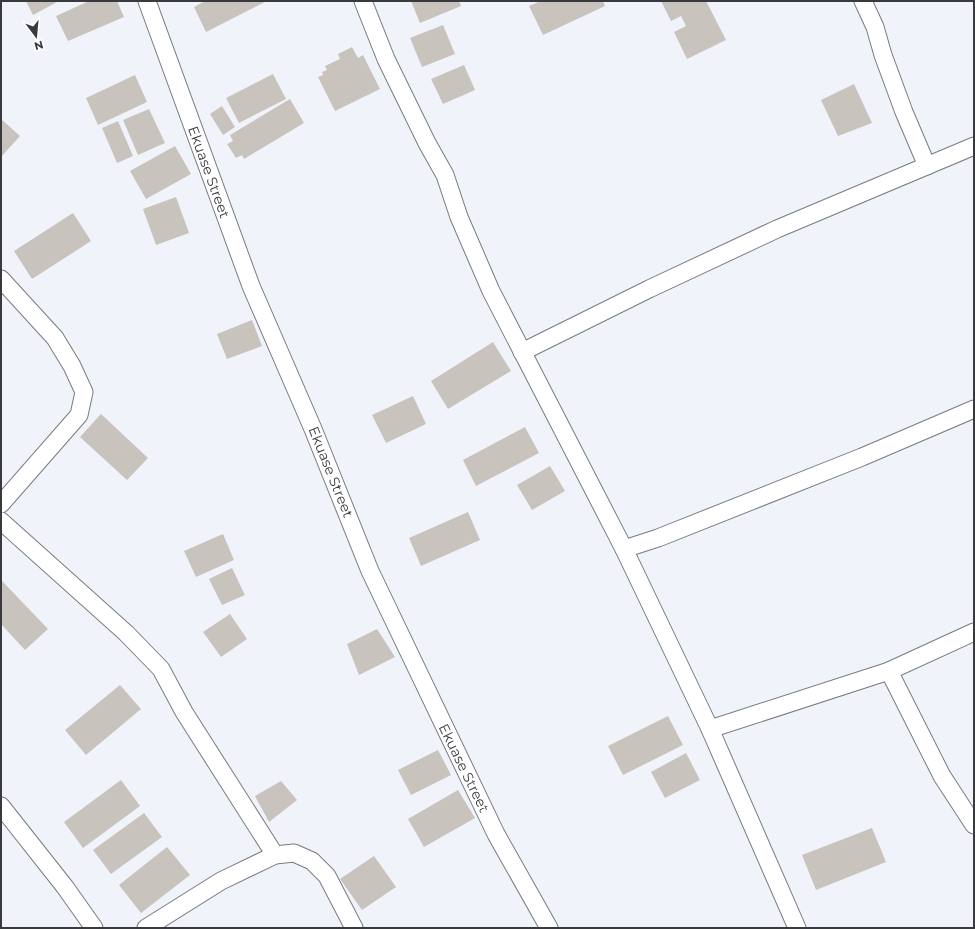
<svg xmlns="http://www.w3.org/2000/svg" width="975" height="929" font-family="Montserrat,sans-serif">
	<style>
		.building { fill: #c9c3be }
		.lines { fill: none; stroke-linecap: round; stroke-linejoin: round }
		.minor-casing { stroke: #787b81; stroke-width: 19 }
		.minor { stroke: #fff; stroke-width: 17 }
		.labels { text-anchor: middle; stroke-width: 4; stroke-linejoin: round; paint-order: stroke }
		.street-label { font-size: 14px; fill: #393a3d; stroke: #fff }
	</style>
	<rect width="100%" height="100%" fill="#f0f3fa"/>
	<g class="building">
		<polygon points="26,1 59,1 33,15"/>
		<polygon points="89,1 117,1 124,17 68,41 56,16"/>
		<polygon points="205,1 267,1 206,32 194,7"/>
		<polygon points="411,1 459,1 461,6 420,23"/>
		<polygon points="541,1 603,1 605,6 543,35 529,6"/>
		<polygon points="661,1 706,1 726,40 687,59 674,32 686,26 681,16 671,21"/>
		<polygon points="443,25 455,54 422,67 410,38"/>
		<polygon points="352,47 358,58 363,55 380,89 335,111 318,77 323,75 322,72 327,70 325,66 340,59 338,54"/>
		<polygon points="464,65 475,90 443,104 431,79"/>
		<polygon points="273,74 286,99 239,123 226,98"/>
		<polygon points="135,75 147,102 98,125 86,98"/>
		<polygon points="854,84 872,123 838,136 821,100"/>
		<polygon points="290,99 304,123 244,159 242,155 236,158 227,144 233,141 230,135"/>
		<polygon points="222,106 235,127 223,135 210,114"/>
		<polygon points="149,109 165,143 138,155 123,120"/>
		<polygon points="1,119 20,136 1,157"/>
		<polygon points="118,121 133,156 117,163 102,128"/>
		<polygon points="175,146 191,174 146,199 130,171"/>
		<polygon points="176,197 189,233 156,245 143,209"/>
		<polygon points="73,213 91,241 32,279 14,251"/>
		<polygon points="252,320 262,346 227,359 217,334"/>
		<polygon points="493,342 511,371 448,409 431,381"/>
		<polygon points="413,396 426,424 386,443 372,415"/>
		<polygon points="101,414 148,458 127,480 80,437"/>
		<polygon points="525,427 539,453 476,486 463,460"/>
		<polygon points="550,466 565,491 532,510 517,485"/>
		<polygon points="468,512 480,540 421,566 409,538"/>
		<polygon points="223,534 234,560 196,577 184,551"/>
		<polygon points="232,568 245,595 222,605 209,579"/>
		<polygon points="2,581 48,629 25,650 1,624 1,582"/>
		<polygon points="230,614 247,639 221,657 203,632"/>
		<polygon points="377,629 395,657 359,675 347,644"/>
		<polygon points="120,685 141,709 86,755 65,730"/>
		<polygon points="668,716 683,745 623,775 608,746"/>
		<polygon points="438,750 451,775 411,795 398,770"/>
		<polygon points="686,753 700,780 665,798 651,772"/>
		<polygon points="121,780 140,806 83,848 64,822"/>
		<polygon points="281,781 297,800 269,822 255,796"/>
		<polygon points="458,790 475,818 424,847 408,819"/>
		<polygon points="144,813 162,837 111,874 93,850"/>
		<polygon points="872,828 886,862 816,890 802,855"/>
		<polygon points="167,847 190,875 141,913 119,885"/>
		<polygon points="374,856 396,887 362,910 340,879"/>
	</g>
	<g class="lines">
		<g class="minor-casing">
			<g id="minor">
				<polyline points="147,1 251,286 313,429 370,571 496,834 549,928"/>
				<polyline points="363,1 386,59 427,143 445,175 459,217 491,291 624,549 710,729 797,928"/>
				<polyline points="863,1 875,27 883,55 904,112 927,166"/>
				<polyline points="1,279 55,338 72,366 84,392 79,415 1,504"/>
				<polyline points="522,352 649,289 777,229 974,146"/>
				<polyline points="1,521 126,633 161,669 184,712 275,855"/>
				<polyline points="624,549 658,538 862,457 974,409"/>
				<polyline points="889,671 942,776 974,825"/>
				<polyline points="710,729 889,671 974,632"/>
				<polyline points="1,806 65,887 94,928"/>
				<polyline points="146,928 221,881 275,855 294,853 312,861 327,876 354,928"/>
			</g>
		</g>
		<use href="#minor" class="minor"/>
	</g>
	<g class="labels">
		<g class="street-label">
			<text transform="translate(209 172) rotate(70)" y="5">Ekuase Street</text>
			<text transform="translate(331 472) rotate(68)" y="5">Ekuase Street</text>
			<text transform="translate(464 768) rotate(64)" y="5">Ekuase Street</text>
		</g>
	</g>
	<rect width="975" height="929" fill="none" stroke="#393a3d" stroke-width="4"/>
	<g transform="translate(36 36) rotate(164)" stroke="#ffffff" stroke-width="3" paint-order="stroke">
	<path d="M0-3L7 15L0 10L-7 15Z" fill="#393a3d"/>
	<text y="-6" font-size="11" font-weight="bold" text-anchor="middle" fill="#393a3d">N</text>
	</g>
</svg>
